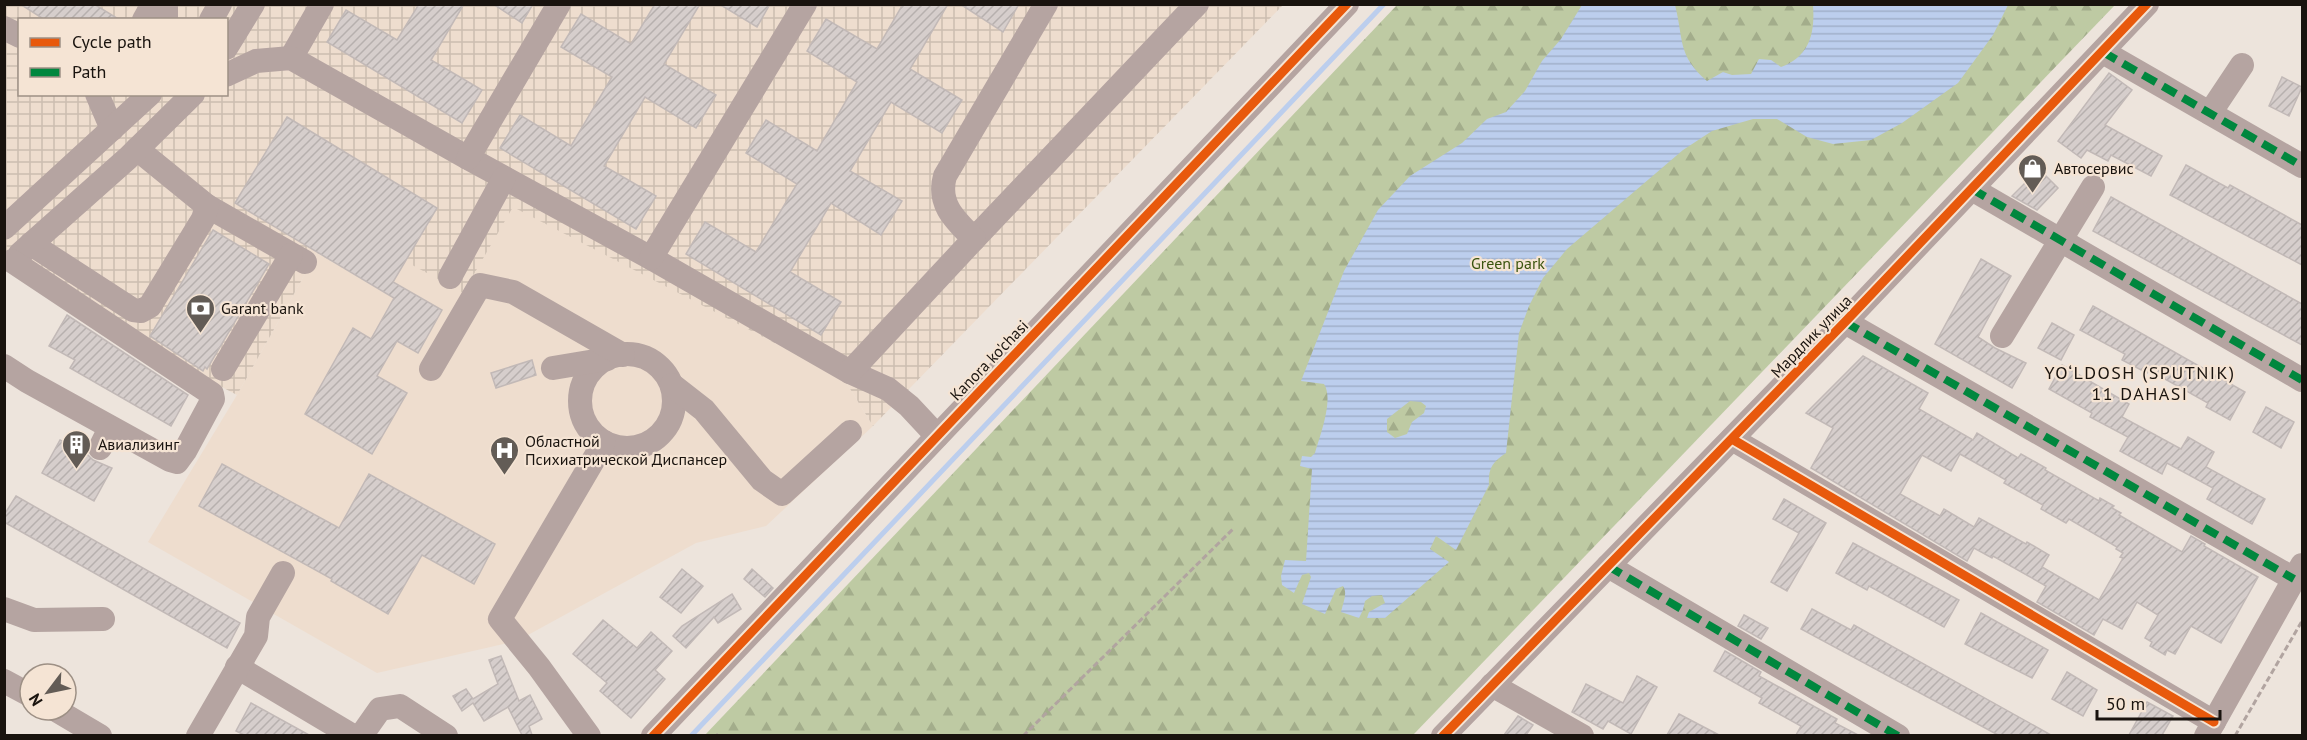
<svg xmlns="http://www.w3.org/2000/svg" width="2307" height="740" viewBox="0 0 2307 740" font-family="'PT Sans',sans-serif">
<style>
.built{fill:#eeddce}
.industrial{fill:url(#industrial-grid);fill-rule:evenodd}
.forest{fill:url(#forest-firs)}
.water{fill:url(#water-rules);fill-rule:evenodd}
.lines{fill:none;stroke-linecap:round;stroke-linejoin:round}
.stream{stroke:#bcceed;stroke-width:5}
.building{fill:url(#building-hatch);stroke:#c2b9b7;stroke-width:1.5;fill-rule:evenodd}
.path{stroke:#b1a4a0;stroke-width:3;stroke-dasharray:6 3;stroke-linecap:butt}
.minor{stroke:#b5a4a1;stroke-width:24}
.quiet{stroke:#00873e;stroke-width:8;stroke-dasharray:15 8;stroke-linecap:butt}
.cycleway-casing{stroke:#f5e4d4;stroke-width:13}
.cycleway{stroke:#e8590c;stroke-width:9}
.labels{text-anchor:middle;stroke-width:4.5;stroke-linejoin:round;paint-order:stroke}
.poi-label{font-size:16px;fill:#19130e;stroke:#f5e4d4;text-anchor:start}
.park-label{font-size:16px;fill:#3a540e;stroke:#f5e4d4}
.street-label{font-size:16px;fill:#19130e;stroke:#f5e4d4}
.neighbourhood-label{font-size:18px;letter-spacing:1.5px;fill:#19130e;stroke:#f5e4d4}
</style>
<defs>
<pattern id="industrial-grid" width="8" height="8" patternUnits="userSpaceOnUse" patternTransform="scale(1.5)"><rect width="8" height="8" fill="#eeddce"/><path d="M0 4h8M4 0v8" fill="none" stroke="#ccbdb0"/></pattern>
<pattern id="forest-firs" width="22" height="20" patternUnits="userSpaceOnUse" patternTransform="scale(1.5)"><rect width="22" height="20" fill="#becaa3"/><path d="M5 1l3.5 6h-7zM16 11l3.5 6h-7z" fill="#a3ad8b"/></pattern>
<pattern id="water-rules" width="6" height="5" patternUnits="userSpaceOnUse" patternTransform="scale(1.5)"><rect width="6" height="5" fill="#bcceed"/><path d="M0 2.5h6" fill="none" stroke="#a1b0ca"/></pattern>
<pattern id="building-hatch" width="6" height="6" patternUnits="userSpaceOnUse" patternTransform="scale(1.5)"><rect width="6" height="6" fill="#d6cecc"/><path d="M-1 1l2-2M0 6l6-6M5 7l2-2" fill="none" stroke="#b7b0ae"/></pattern>
</defs>
<rect width="100%" height="100%" fill="#ede4dc"/>
<polygon class="built" points="513,206 844,379 873,426 766,526 696,543 517,641 377,673 148,542 237,395 317,253 385,293 405,261"/>
<path class="industrial" d="M 4,5 L 1283,5 L 873,426 L 844,379 L 513,207 L 463,293 L 405,261 L 386,293 L 317,253 L 237,395 L 98,322 L 5,266 ZM 20,20 L 226,20 L 226,94 L 20,94 Z"/>
<polygon class="forest" points="1397,5 2115,5 1413,735 704,736"/>
<path class="water" d="M 1582,5 L 1675,5 C 1684,40 1677,55 1707,81 L 1723,72 L 1732,75 L 1751,74 L 1759,59 L 1771,60 L 1781,67 C 1810,56 1815,33 1813,5 L 2008,5 L 1993,35 L 1958,83 L 1902,123 L 1871,140 L 1833,144 L 1807,137 L 1777,119 L 1753,119 L 1712,131 L 1683,150 L 1567,249 L 1543,278 L 1529,306 L 1519,333 L 1506,453 C 1492,462 1488,469 1489,485 L 1456,550 L 1436,536 L 1430,549 L 1449,562 L 1385,618 L 1367,618 L 1369,612 L 1385,603 L 1382,595 L 1372,596 L 1365,601 L 1363,610 L 1359,618 L 1341,612 C 1343,603 1348,593 1343,586 L 1336,589 L 1325,614 L 1302,604 L 1311,577 L 1309,573 L 1302,575 L 1294,593 L 1282,585 L 1281,576 L 1285,560 L 1306,561 L 1312,469 L 1300,466 L 1302,456 L 1311,457 L 1315,453 C 1320,436 1334,399 1324,384 L 1301,381 L 1344,271 L 1378,210 L 1410,176 L 1462,143 L 1487,119 L 1506,112 L 1525,91 L 1542,61 L 1561,39 ZM 1410,401 L 1421,402 L 1426,406 L 1424,413 L 1412,422 L 1407,434 L 1395,438 L 1387,432 L 1387,419 Z"/>
<g class="lines">
<polyline class="stream" points="691,736 1384,4"/>
</g>
<g class="building">
<polygon points="20,4 94,4 120,20 45,20"/>
<polygon points="419,4 464,4 431,60 482,90 462,123 327,42 346,10 397,40"/>
<polygon points="493,4 533,4 522,23"/>
<polygon points="655,4 700,4 664,64 716,95 696,128 645,97 604,166 656,196 636,229 500,148 520,115 571,146 612,77 561,47 581,14 631,44"/>
<polygon points="719,4 770,4 757,27"/>
<polygon points="903,4 948,4 910,69 962,100 942,133 891,102 850,171 902,201 881,235 831,203 790,272 841,302 821,335 686,254 705,222 756,252 797,184 746,153 766,120 817,151 857,82 807,51 826,19 877,49"/>
<polygon points="960,4 1019,4 1003,32"/>
<polygon points="2109,73 2132,90 2105,125 2162,156 2151,176 2111,155 2108,161 2087,150 2081,158 2058,141"/>
<polygon points="2282,77 2302,87 2289,116 2269,106"/>
<polygon points="287,117 437,208 393,282 442,310 418,353 397,341 377,376 407,393 372,454 305,414 353,328 371,339 394,298 235,203"/>
<polygon points="2186,165 2228,188 2230,185 2302,225 2302,265 2170,195"/>
<polygon points="2039,169 2058,188 2037,210 2012,196"/>
<polygon points="2111,197 2302,304 2302,345 2093,231"/>
<polygon points="213,230 269,264 207,369 205,367 203,371 150,336"/>
<polygon points="1981,259 2011,276 1978,337 1995,348 2026,363 2012,388 1935,344"/>
<polygon points="2093,306 2245,392 2230,420 2206,407 2208,403 2149,370 2147,373 2122,360 2125,354 2080,330"/>
<polygon points="67,315 188,395 171,426 70,368 75,360 49,346"/>
<polygon points="2052,323 2074,335 2061,360 2038,348"/>
<path d="M 1863,356 L 1928,393 L 1919,409 L 1973,440 L 1977,433 L 2018,458 L 2021,454 L 2046,468 L 2045,470 L 2099,501 L 2100,498 L 2114,506 L 2112,508 L 2121,513 L 2119,515 L 2182,552 L 2191,536 L 2205,544 L 2204,546 L 2258,577 L 2221,643 L 2191,626 L 2175,654 L 2167,650 L 2165,655 L 2150,646 L 2152,642 L 2145,638 L 2158,615 L 2137,602 L 2122,629 L 2103,619 L 2094,635 L 2037,602 L 2046,586 L 1993,556 L 1992,558 L 1974,548 L 1967,561 L 1811,468 L 1833,428 L 1806,413 ZM 1960,454 L 2006,480 L 2004,483 L 2043,505 L 2041,509 L 2066,523 L 2069,519 L 2117,547 L 2116,549 L 2123,553 L 2120,557 L 2123,558 L 2099,600 L 2042,567 L 2049,555 L 2027,542 L 2026,544 L 1979,518 L 1974,527 L 1944,509 L 1940,516 L 1900,494 L 1922,455 L 1951,471 Z"/>
<polygon points="532,360 536,375 496,388 491,373"/>
<polygon points="2062,365 2129,404 2122,417 2181,449 2188,437 2214,452 2206,467 2265,499 2252,524 2207,499 2213,488 2167,463 2162,474 2120,451 2128,437 2090,417 2092,413 2049,389"/>
<polygon points="2266,407 2294,422 2281,448 2253,432"/>
<polygon points="60,440 88,455 93,460 112,468 94,501 42,473"/>
<polygon points="222,464 339,528 369,474 495,544 474,584 422,555 388,614 331,581 332,579 199,506"/>
<polygon points="16,496 240,623 227,648 4,522 4,515"/>
<polygon points="1784,499 1826,523 1787,591 1771,582 1799,533 1773,519"/>
<polygon points="1853,543 1959,600 1944,627 1869,586 1867,590 1836,573"/>
<polygon points="682,569 703,586 681,613 660,597"/>
<polygon points="752,569 773,588 765,597 744,579"/>
<polygon points="732,594 741,609 718,623 714,617 686,648 673,636 682,626"/>
<polygon points="1812,609 1851,630 1854,625 2051,735 1998,735 1801,629"/>
<polygon points="1981,613 2048,650 2032,678 1965,644"/>
<polygon points="1744,615 1768,628 1761,639 1738,626"/>
<polygon points="603,620 637,648 651,632 672,651 655,670 665,679 631,718 600,691 607,683 573,654"/>
<polygon points="1725,651 1761,672 1759,676 1837,719 1835,723 1858,735 1796,735 1801,726 1759,703 1762,698 1714,671"/>
<polygon points="501,656 519,701 530,695 542,719 529,726 532,735 522,735 508,707 484,721 473,703 462,711 453,696 466,689 473,699 498,684 489,660"/>
<polygon points="2067,672 2097,690 2083,716 2052,699"/>
<polygon points="1637,676 1657,687 1631,734 1608,721 1603,729 1572,712 1586,684 1623,703"/>
<polygon points="2147,702 2173,716 2162,735 2129,735"/>
<polygon points="251,703 309,735 244,735 236,731"/>
<polygon points="1679,714 1719,735 1667,735"/>
<polygon points="1518,716 1533,725 1526,735 1504,735"/>
</g>
<g class="lines">
<g class="path">
<polyline points="716,734 718,736"/>
<polyline points="1023,736 1234,528"/>
<polyline points="2235,736 2302,621"/>
</g>
<g class="minor">
<polyline points="166,4 166,20"/>
<polyline points="144,20 153,4"/>
<polyline points="211,20 220,4"/>
<polyline points="4,28 20,36"/>
<polyline points="226,48 253,4"/>
<polyline points="2103,52 2302,166"/>
<polyline points="291,58 322,4"/>
<polyline points="226,75 256,61 291,58 468,158 651,258 850,372 888,389 909,406 937,436"/>
<polyline points="97,94 112,129"/>
<polyline points="2210,113 2242,65"/>
<polyline points="468,158 559,4"/>
<polyline points="1972,189 2302,380"/>
<polyline points="207,206 305,262"/>
<polyline points="4,228 150,94"/>
<polyline points="974,239 1197,4"/>
<polyline points="31,244 133,310 141,311 150,306 203,219 207,206 137,149"/>
<polyline points="20,254 128,158 193,94"/>
<polyline points="651,258 805,4"/>
<polyline points="450,277 504,178"/>
<polyline points="1845,322 2294,579"/>
<polyline points="2002,336 2093,187"/>
<circle cx="627" cy="401" r="47"/>
<polyline points="4,366 27,381 170,460 177,462 185,451 213,399 212,394 12,261"/>
<polyline points="553,368 607,359"/>
<polyline points="223,369 291,255"/>
<polyline points="431,369 480,285 513,292 623,355"/>
<path d="M 850,372 L 974,239 C 955,220 937,204 945,176 L 1046,4"/>
<polyline points="672,385 704,410 762,480 782,494 850,432"/>
<polyline points="1732,439 2214,722"/>
<polyline points="100,448 110,428"/>
<polyline points="1608,566 1898,736"/>
<polyline points="4,609 34,620 103,619"/>
<polyline points="237,667 353,736"/>
<polyline points="4,681 30,695"/>
<polyline points="1492,685 1582,736"/>
<polyline points="56,710 100,736"/>
<polyline points="198,736 256,636 258,617 283,573"/>
<polyline points="361,736 380,709 400,706 446,736"/>
<polyline points="589,736 539,667 500,619 604,442"/>
<polyline points="653,736 1347,4"/>
<polyline points="1443,736 1845,322 2147,4"/>
<polyline points="2206,736 2302,565"/>
</g>
<g class="quiet">
<polyline points="2103,52 2302,166"/>
<polyline points="1972,189 2302,380"/>
<polyline points="1845,322 2294,579"/>
<polyline points="1608,566 1898,736"/>
</g>
<defs>
<g id="cycleway">
<polyline points="1732,439 2214,722"/>
<polyline points="653,736 1347,4"/>
<polyline points="1443,736 1845,322 2147,4"/>
</g>
</defs>
<use href="#cycleway" class="cycleway-casing"/>
<use href="#cycleway" class="cycleway"/>
</g>
<defs>
<symbol id="shop-pin" viewBox="-11 -11 22 30"><path d="M0 17L-7.5 6A9.5 9.5 0 1 1 7.5 6Z" fill="#635c56" stroke="#f5e4d4"/><path d="M-5-2.5h2.3a2.7 3.5 0 0 1 5.4 0H5L5.5 6h-11ZM-1.5-2.5h3a1.5 2.3 0 0 0-3 0Z" fill="#fff"/></symbol>
<symbol id="bank-pin" viewBox="-11 -11 22 30"><path d="M0 17L-7.5 6A9.5 9.5 0 1 1 7.5 6Z" fill="#635c56" stroke="#f5e4d4"/><path d="M-6-4H6V4H-6ZM0-2.3a2.3 2.3 0 1 0 0 4.6a2.3 2.3 0 1 0 0-4.6Z" fill="#fff"/></symbol>
<symbol id="building-pin" viewBox="-11 -11 22 30"><path d="M0 17L-7.5 6A9.5 9.5 0 1 1 7.5 6Z" fill="#635c56" stroke="#f5e4d4"/><path d="M-4-6H4V6H1V3H-1V6H-4ZM-2.5-4.3h1.7v1.8h-1.7ZM.8-4.3h1.7v1.8H.8ZM-2.5-1h1.7V.8h-1.7ZM.8-1h1.7V.8H.8Z" fill="#fff"/></symbol>
<symbol id="hospital-pin" viewBox="-11 -11 22 30"><path d="M0 17L-7.5 6A9.5 9.5 0 1 1 7.5 6Z" fill="#635c56" stroke="#f5e4d4"/><path d="M-5-5h3v3.5h4V-5h3V5h-3V1.5h-4V5h-3Z" fill="#fff"/></symbol>
</defs>
<g fill-rule="evenodd">
<use href="#shop-pin" x="2016" y="152" width="33" height="45"/>
<use href="#bank-pin" x="184" y="292" width="33" height="45"/>
<use href="#building-pin" x="60" y="428" width="33" height="45"/>
<use href="#hospital-pin" x="488" y="434" width="33" height="45"/>
</g>
<g class="labels">
<g class="poi-label">
<text x="2054" y="174">Автосервис</text>
<text x="221" y="314">Garant bank</text>
<text x="525" y="447">Областной<tspan x="525" dy="18">Психиатрической Диспансер</tspan></text>
<text x="98" y="450">Авиализинг</text>
</g>
<g class="park-label">
<text x="1508" y="269">Green park</text>
</g>
<g class="street-label">
<text transform="translate(1811 336) rotate(-46)" y="6">Мардлик улица</text>
<text transform="translate(989 360) rotate(-46)" y="6">Kanora ko'chasi</text>
</g>
<g class="neighbourhood-label">
<text x="2140" y="379">YO‘LDOSH (SPUTNIK)<tspan x="2140" dy="21">11 DAHASI</tspan></text>
</g>
</g>
<rect width="2307" height="740" fill="none" stroke="#19130e" stroke-width="12"/>
<rect x="18" y="18" width="210" height="78" fill="#f5e4d4" stroke="#9d9085" stroke-width="1.5"/>
<rect x="30" y="38" width="30" height="9" fill="#e8590c" stroke="#9d9085" stroke-width="1.5"/>
<text x="72" y="48" font-size="18" fill="#19130e">Cycle path</text>
<rect x="30" y="68" width="30" height="9" fill="#00873e" stroke="#9d9085" stroke-width="1.5"/>
<text x="72" y="78" font-size="18" fill="#19130e">Path</text>
<g transform="translate(48 692) rotate(238)"><circle r="28" fill="#f5e4d4" stroke="#9d9085" stroke-width="1.5"/>
<path d="M0-4.5L10 22L0 15L-10 22Z" fill="#635c56"/>
<text y="-9" font-size="16" font-weight="bold" text-anchor="middle" fill="#19130e">N</text>
</g>
<path d="M2097 710v9h123v-9" fill="none" stroke="#19130e" stroke-width="3"/>
<text x="2106" y="710" font-size="18" fill="#19130e" stroke="#f5e4d4" stroke-width="4.5" paint-order="stroke">50 m</text>
</svg>
